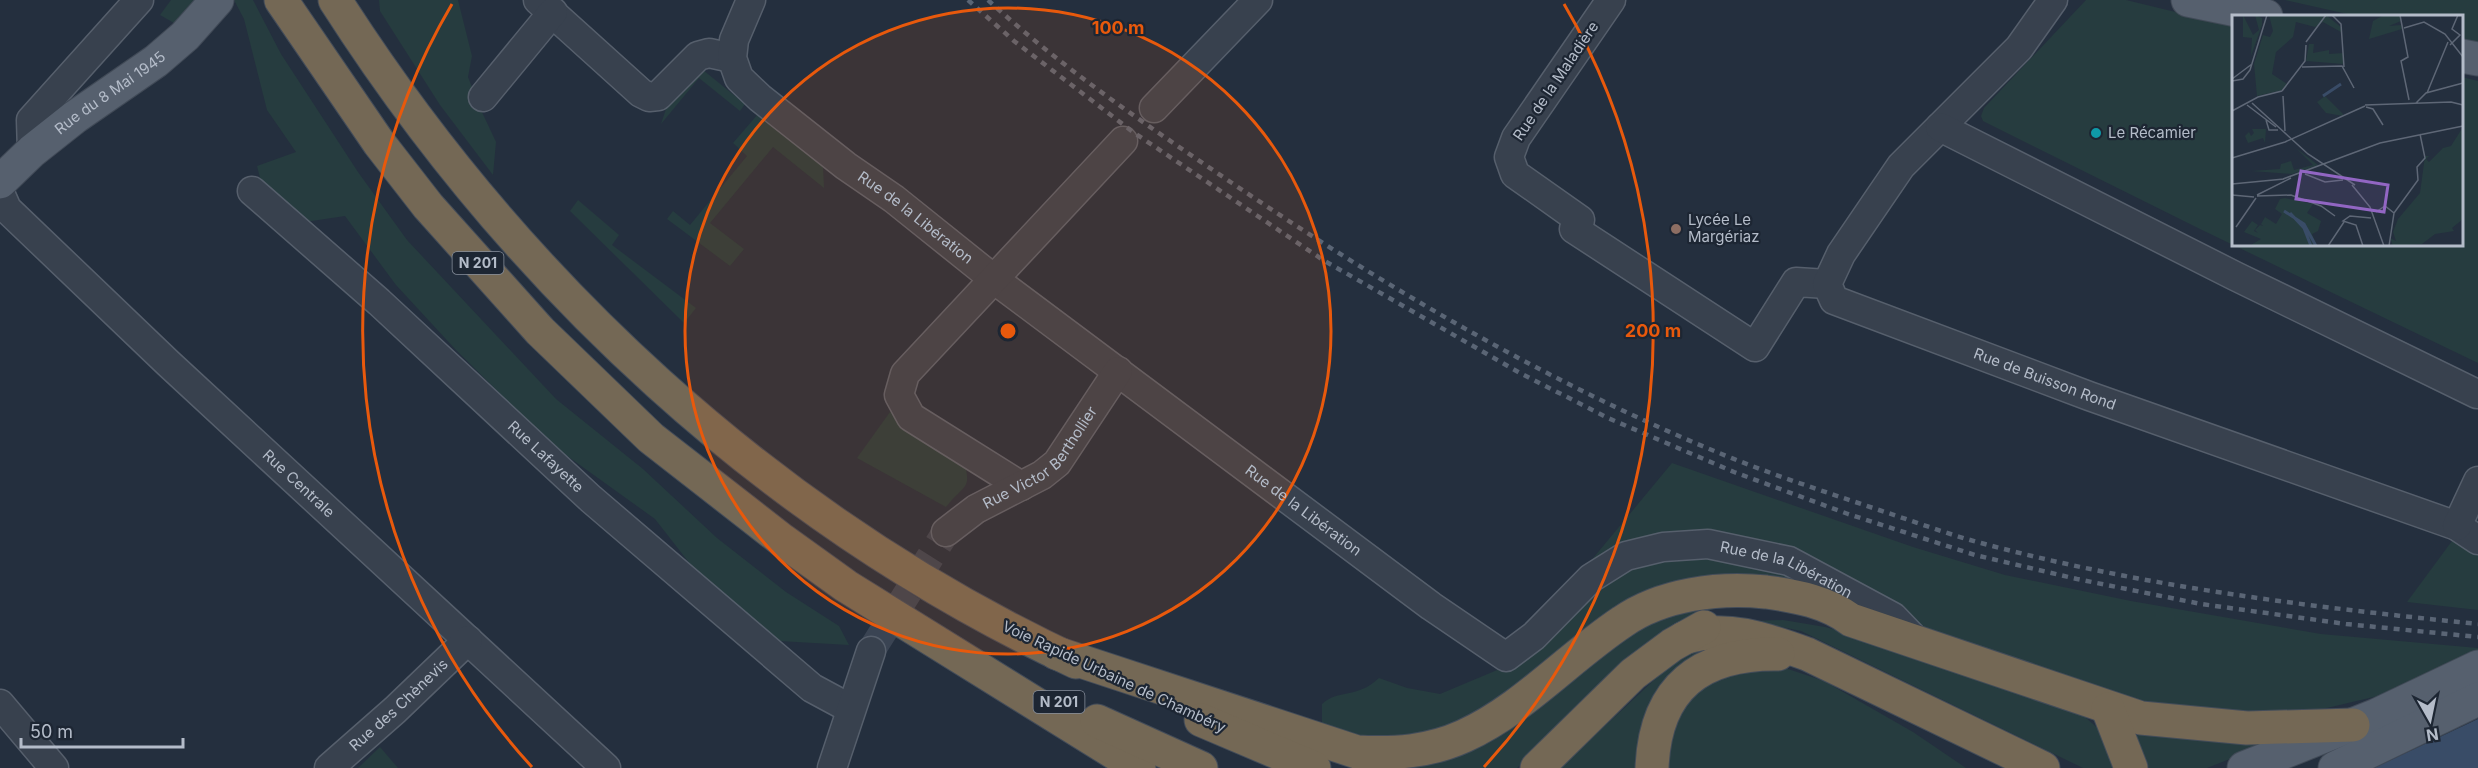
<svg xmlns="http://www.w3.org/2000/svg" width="2478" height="768" viewBox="0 0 2478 768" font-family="Inter,sans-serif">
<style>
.green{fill:#263c3f}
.water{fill:#394c67}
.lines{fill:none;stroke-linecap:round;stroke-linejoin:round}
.minor-tunnel{stroke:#3a4453;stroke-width:28;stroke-dasharray:28 14;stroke-linecap:butt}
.minor-casing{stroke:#565f6c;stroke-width:31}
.major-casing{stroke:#414a57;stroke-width:35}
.highway-casing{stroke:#434c59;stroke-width:35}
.minor{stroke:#38414e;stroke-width:28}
.major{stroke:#56606e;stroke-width:33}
.highway{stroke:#746855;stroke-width:33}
.rail{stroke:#5a6575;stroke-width:4.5;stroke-dasharray:6 6;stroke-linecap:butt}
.ring{fill:none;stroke:#e8590c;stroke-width:3}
.culture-dot{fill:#0f9aa8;stroke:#1d2633;stroke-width:2}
.education-dot{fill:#8d6e63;stroke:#1d2633;stroke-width:2}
.labels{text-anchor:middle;stroke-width:4.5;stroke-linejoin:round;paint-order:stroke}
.shield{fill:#1d2633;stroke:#878f9c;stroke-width:1.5}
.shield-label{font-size:14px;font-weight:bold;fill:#b4bcc9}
.street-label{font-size:15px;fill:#b4bcc9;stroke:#1d2633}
.poi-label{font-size:15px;fill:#b4bcc9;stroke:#1d2633;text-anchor:start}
.inset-river{fill:none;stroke:#394c67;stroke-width:3}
.inset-road{fill:none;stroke:#5e6776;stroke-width:1.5}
.view{fill:#9266c3;fill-opacity:0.15;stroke:#9266c3;stroke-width:3}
.inset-edge{fill:none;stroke:#b4bcc9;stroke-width:3}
.centre{fill:#e8590c;stroke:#1d2633;stroke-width:3}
.ring-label{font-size:18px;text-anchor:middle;font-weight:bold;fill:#e8590c;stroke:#1d2633;stroke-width:4.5;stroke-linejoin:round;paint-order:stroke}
</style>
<rect width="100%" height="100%" fill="#242f3e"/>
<g class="green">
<polygon points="171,0 195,0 174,23 160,15"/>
<polygon points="234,0 253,0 281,54 358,172 407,240 556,399 643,469 717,538 786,592 839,626 849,645 779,641 701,578 655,519 552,445 456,350 396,285 345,216 305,222 261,182 257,166 296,152 267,110 244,19"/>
<polygon points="379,0 458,0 472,56 468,77 481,110 496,142 493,175 440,105 380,11"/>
<polygon points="2086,0 2126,0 2233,26 2234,244 2462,244 2462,77 2478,81 2478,363 2200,229 1983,121 1981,116 1984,108"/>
<polygon points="2285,0 2478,0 2478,43 2462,41 2462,16 2356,16"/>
<polygon points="698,66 745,104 740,111 699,78 661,124 669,100"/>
<polygon points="758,114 823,165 824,188 773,147 710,223 744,249 730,266 667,219 673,211 690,225 747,156 733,143"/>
<polygon points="578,200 619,235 612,245 696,308 684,323 570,211"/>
<path d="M 890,412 L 962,455 C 973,491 966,482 946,507 L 857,458 Z"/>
<path d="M 1672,463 L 1913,547 L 2005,575 L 2131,601 L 2321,634 L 2478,648 L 2478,654 L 2378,696 L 2301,714 L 2156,708 L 1732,578 L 1485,712 L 1441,732 L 1374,741 L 1322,723 L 1322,704 C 1338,689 1357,699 1379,678 L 1407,688 L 1440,694 L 1502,668 Z"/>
<polygon points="2452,541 2478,550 2478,610 2407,602"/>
<polygon points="1729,604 1692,616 1654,638 1517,768 1368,768 1412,760 1648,620"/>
<polygon points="1783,620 1825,627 1902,647 2076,709 2102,732 2121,768 2083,768 1801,631 1753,621"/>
<polygon points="1701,649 1707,655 1643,768 1560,768 1668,667"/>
<polygon points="1782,667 1824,681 1913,732 1966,768 1664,768 1668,742 1688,700 1728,671"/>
<polygon points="2133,728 2257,743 2256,748 2250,751 2207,768 2149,768"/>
<polygon points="380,747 398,768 358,768"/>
</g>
<polygon class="water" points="2478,719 2478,768 2374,768"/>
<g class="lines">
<polyline class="minor-tunnel" points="871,651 946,532"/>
<defs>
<g id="minor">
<polyline points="538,0 641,93 649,97 658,96 698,56 709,53 732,58"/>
<path id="s1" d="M 751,0 L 734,40 L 732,58 L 739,78 L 760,98 L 846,166 L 894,199 L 995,280 L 1431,606 L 1506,657 L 1534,636 L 1591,578 L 1626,556 L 1663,547 L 1708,544 L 1789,561 L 1893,617 L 1919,644"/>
<polyline points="1611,0 1516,138 1509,157 1515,174 1580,220 1574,229 1755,347 1796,282 1827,284"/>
<path id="s2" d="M 2053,0 L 2019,48 L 1901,166 L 1841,254 L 1827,284 L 1834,300 L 2089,396 L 2457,526 L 2478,540"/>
<polyline points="483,97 553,12"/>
<polyline points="1154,108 1258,0"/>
<polyline points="1940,127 2235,276 2477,394"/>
<polyline points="32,151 31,120 139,0"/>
<path id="s3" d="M 252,191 L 379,302 L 591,499 L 812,688 L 851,709"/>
<path id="s4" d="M 0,193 L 7,209 L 168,363 L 606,768"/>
<polyline points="1021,486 911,417 899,395 905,374 1123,141"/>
<polyline points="2457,526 2478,481"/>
<path id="s5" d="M 946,532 L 976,509 L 1042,475 L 1057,463 L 1118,371"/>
<polyline points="0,704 54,768"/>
<path id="s6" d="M 329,768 L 395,710 L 468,640"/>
<polyline points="832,768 871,651"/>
</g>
<g id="major">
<polyline points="2188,0 2266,16"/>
<polyline points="2462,56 2478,59"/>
<path id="s7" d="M 0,182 L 32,151 L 75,117 L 156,61 L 185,36 L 217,0"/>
<polyline points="2244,768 2377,715 2478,667"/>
<polyline points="2335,768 2478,699"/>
</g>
<g id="highway">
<polyline points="281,0 379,143 428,206 540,331 651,438 782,540 846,586 1139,768"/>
<path d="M 335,0 C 516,283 770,519 1076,662"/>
<path d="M 1684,638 C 1725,624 1768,640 1807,654 L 2043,768"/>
<path d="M 1056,653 L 1357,752 C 1394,754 1429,752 1464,736 C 1523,709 1568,658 1622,622 C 1662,594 1719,587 1766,592 C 1797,596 1827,602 1851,620 L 2141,718 L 2247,728 L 2353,725"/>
<polyline points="2108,709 2131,768"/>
<polyline points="1201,720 1314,768"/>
<polyline points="1097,721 1201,768"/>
<polyline points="1537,768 1633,674 1672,645 1704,627"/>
<path d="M 1652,768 C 1655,687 1701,653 1778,654"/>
</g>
</defs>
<use href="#minor" class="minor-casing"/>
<use href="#major" class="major-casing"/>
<use href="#highway" class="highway-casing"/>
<use href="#minor" class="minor"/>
<use href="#major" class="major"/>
<use href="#highway" class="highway"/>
<g class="rail">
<polyline points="968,0 1014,41 1133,132 1323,260 1520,373 1608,418 1734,472 1848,514 1975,555 2077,579 2201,604 2346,624 2478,637"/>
<path d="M 988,0 C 1063,69 1148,126 1232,183 C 1391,291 1560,390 1739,461 C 1785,479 1832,494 1879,510 C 1913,521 1947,534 1981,543 C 2144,587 2311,607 2478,624"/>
</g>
</g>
<circle cx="1008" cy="331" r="323" fill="#e8590c" fill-opacity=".12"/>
<g class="ring">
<circle cx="1008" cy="331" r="323"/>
<path d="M532 767A645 645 0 0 1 452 4M1564 4A645 645 0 0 1 1484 767"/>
</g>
<circle class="culture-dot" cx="2096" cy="133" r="6"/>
<circle class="education-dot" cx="1676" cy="229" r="6"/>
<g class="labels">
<g class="shield">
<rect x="452.5" y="252" width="51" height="22" rx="4.5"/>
<rect x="1033.5" y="691" width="51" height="22" rx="4.5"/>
</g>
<g class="shield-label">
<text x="478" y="268">N 201</text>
<text x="1059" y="707">N 201</text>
</g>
<g class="street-label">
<text transform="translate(1556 81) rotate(-56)" y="5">Rue de la Maladière</text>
<text dy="5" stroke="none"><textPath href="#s7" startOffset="142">Rue du 8 Mai 1945</textPath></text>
<text dy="5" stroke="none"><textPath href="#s1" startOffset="308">Rue de la Libération</textPath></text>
<text dy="5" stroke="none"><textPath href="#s2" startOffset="608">Rue de Buisson Rond</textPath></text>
<text dy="5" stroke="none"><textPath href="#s5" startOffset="122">Rue Victor Berthollier</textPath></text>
<text dy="5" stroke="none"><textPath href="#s3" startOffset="396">Rue Lafayette</textPath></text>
<text dy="5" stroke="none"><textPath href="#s4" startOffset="418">Rue Centrale</textPath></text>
<text dy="5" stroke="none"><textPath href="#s1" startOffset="794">Rue de la Libération</textPath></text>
<text dy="5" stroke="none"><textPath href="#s1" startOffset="1368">Rue de la Libération</textPath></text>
<text transform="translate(1114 677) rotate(25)" y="5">Voie Rapide Urbaine de Chambéry</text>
<text dy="5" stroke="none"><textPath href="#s6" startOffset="94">Rue des Chènevis</textPath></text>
</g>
<g class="poi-label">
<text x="2108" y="138">Le Récamier</text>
<text x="1688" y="225">Lycée Le<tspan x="1688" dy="17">Margériaz</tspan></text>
</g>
</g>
<g transform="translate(2232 15)">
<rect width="231" height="231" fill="#242f3e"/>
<path d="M 11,0 L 21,20 L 27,15 L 23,0 L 30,3 L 30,10 L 19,41 L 20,23 L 11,22 ZM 37,0 L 94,0 L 110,13 L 109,17 L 91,7 L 83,12 L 64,7 L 61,22 L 44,37 L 40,59 L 55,69 L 51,75 L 25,81 L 22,49 L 31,20 L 38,22 L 41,16 ZM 152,0 L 168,0 L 169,6 L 157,11 L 169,10 L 170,14 L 137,24 L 141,6 ZM 77,29 L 82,29 L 81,38 L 97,35 L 97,39 L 112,38 L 111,49 L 74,46 ZM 93,81 L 111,99 L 111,101 L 94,98 L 85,87 ZM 231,112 L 231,204 L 220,213 L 222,216 L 203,219 L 190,229 L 161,231 L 158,223 L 164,226 L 161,217 L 166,204 L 188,178 L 193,141 L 197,141 L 194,144 L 197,147 L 211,133 L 219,131 ZM 20,114 L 34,114 L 33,128 L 31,123 L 16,128 L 13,121 L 17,117 L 19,121 L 22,118 ZM 64,133 L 86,150 L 60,159 L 19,156 L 48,154 L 49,149 L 59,146 L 62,155 L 81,150 ZM 53,183 L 81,189 L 75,198 L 89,206 L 86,216 L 80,219 L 85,231 L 19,230 L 29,224 L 12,217 L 20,206 L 26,210 L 22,216 L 26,218 L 23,215 L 28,210 L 31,211 L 29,209 L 33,202 L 44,209 L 50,199 L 43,194 L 48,184 Z" fill="#263c3f"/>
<path class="inset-river" d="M 91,81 L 109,69M 52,196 L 72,209 L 84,231M 58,198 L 72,213 L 79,231"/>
<path class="inset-road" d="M 100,0 L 109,9 L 112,52M 168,0 L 176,42 L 169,46 L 177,85M 172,13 L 192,7 L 213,19 L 231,42M 74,27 L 94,0M 218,30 L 228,20 L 220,14 L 226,0M 70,52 L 110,51 L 122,73M 18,55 L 35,0M 0,64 L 20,49M 0,66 L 11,64 L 18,55M 50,76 L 73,46 L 74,30M 195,78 L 216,27M 51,81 L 53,116M 20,88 L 76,139 L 123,170M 184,88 L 194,78 L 231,68M 15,90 L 44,112M 133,90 L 219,87 L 231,90M 134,92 L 141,94 L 151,110M 0,96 L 26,82 L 50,76M 34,105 L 37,115 L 46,115M 0,143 L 53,127 L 133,91M 73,159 L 93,167 L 111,165M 51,164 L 148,128 L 231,111M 0,169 L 52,164M 120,170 L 138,192 L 152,231M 0,180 L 22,182M 25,180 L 59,163M 25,181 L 59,180 L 89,191 L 103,201M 144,197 L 153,191 L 162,198 L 157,231M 162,198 L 186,165 L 185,152 L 193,143 L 188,119M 4,212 L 24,183M 96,231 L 112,207M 131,231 L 124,210 L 111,206 L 118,201 L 139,203"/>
<path class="view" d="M 69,156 L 156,170 L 152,197 L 64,184 Z"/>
<rect width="231" height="231" class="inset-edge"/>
</g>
<circle cx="1008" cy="331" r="9" class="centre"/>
<g class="ring-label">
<text x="1118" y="34">100 m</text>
<text x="1653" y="337">200 m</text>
</g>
<g transform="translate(2430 720) rotate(171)" stroke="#1d2633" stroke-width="4.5" paint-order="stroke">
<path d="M0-4.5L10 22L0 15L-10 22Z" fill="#b4bcc9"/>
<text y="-9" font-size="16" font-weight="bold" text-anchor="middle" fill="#b4bcc9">N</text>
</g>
<path d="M21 738v9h162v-9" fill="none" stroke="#b4bcc9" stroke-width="3"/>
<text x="30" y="738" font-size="18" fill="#b4bcc9" stroke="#1d2633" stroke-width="4.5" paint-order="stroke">50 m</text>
</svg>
